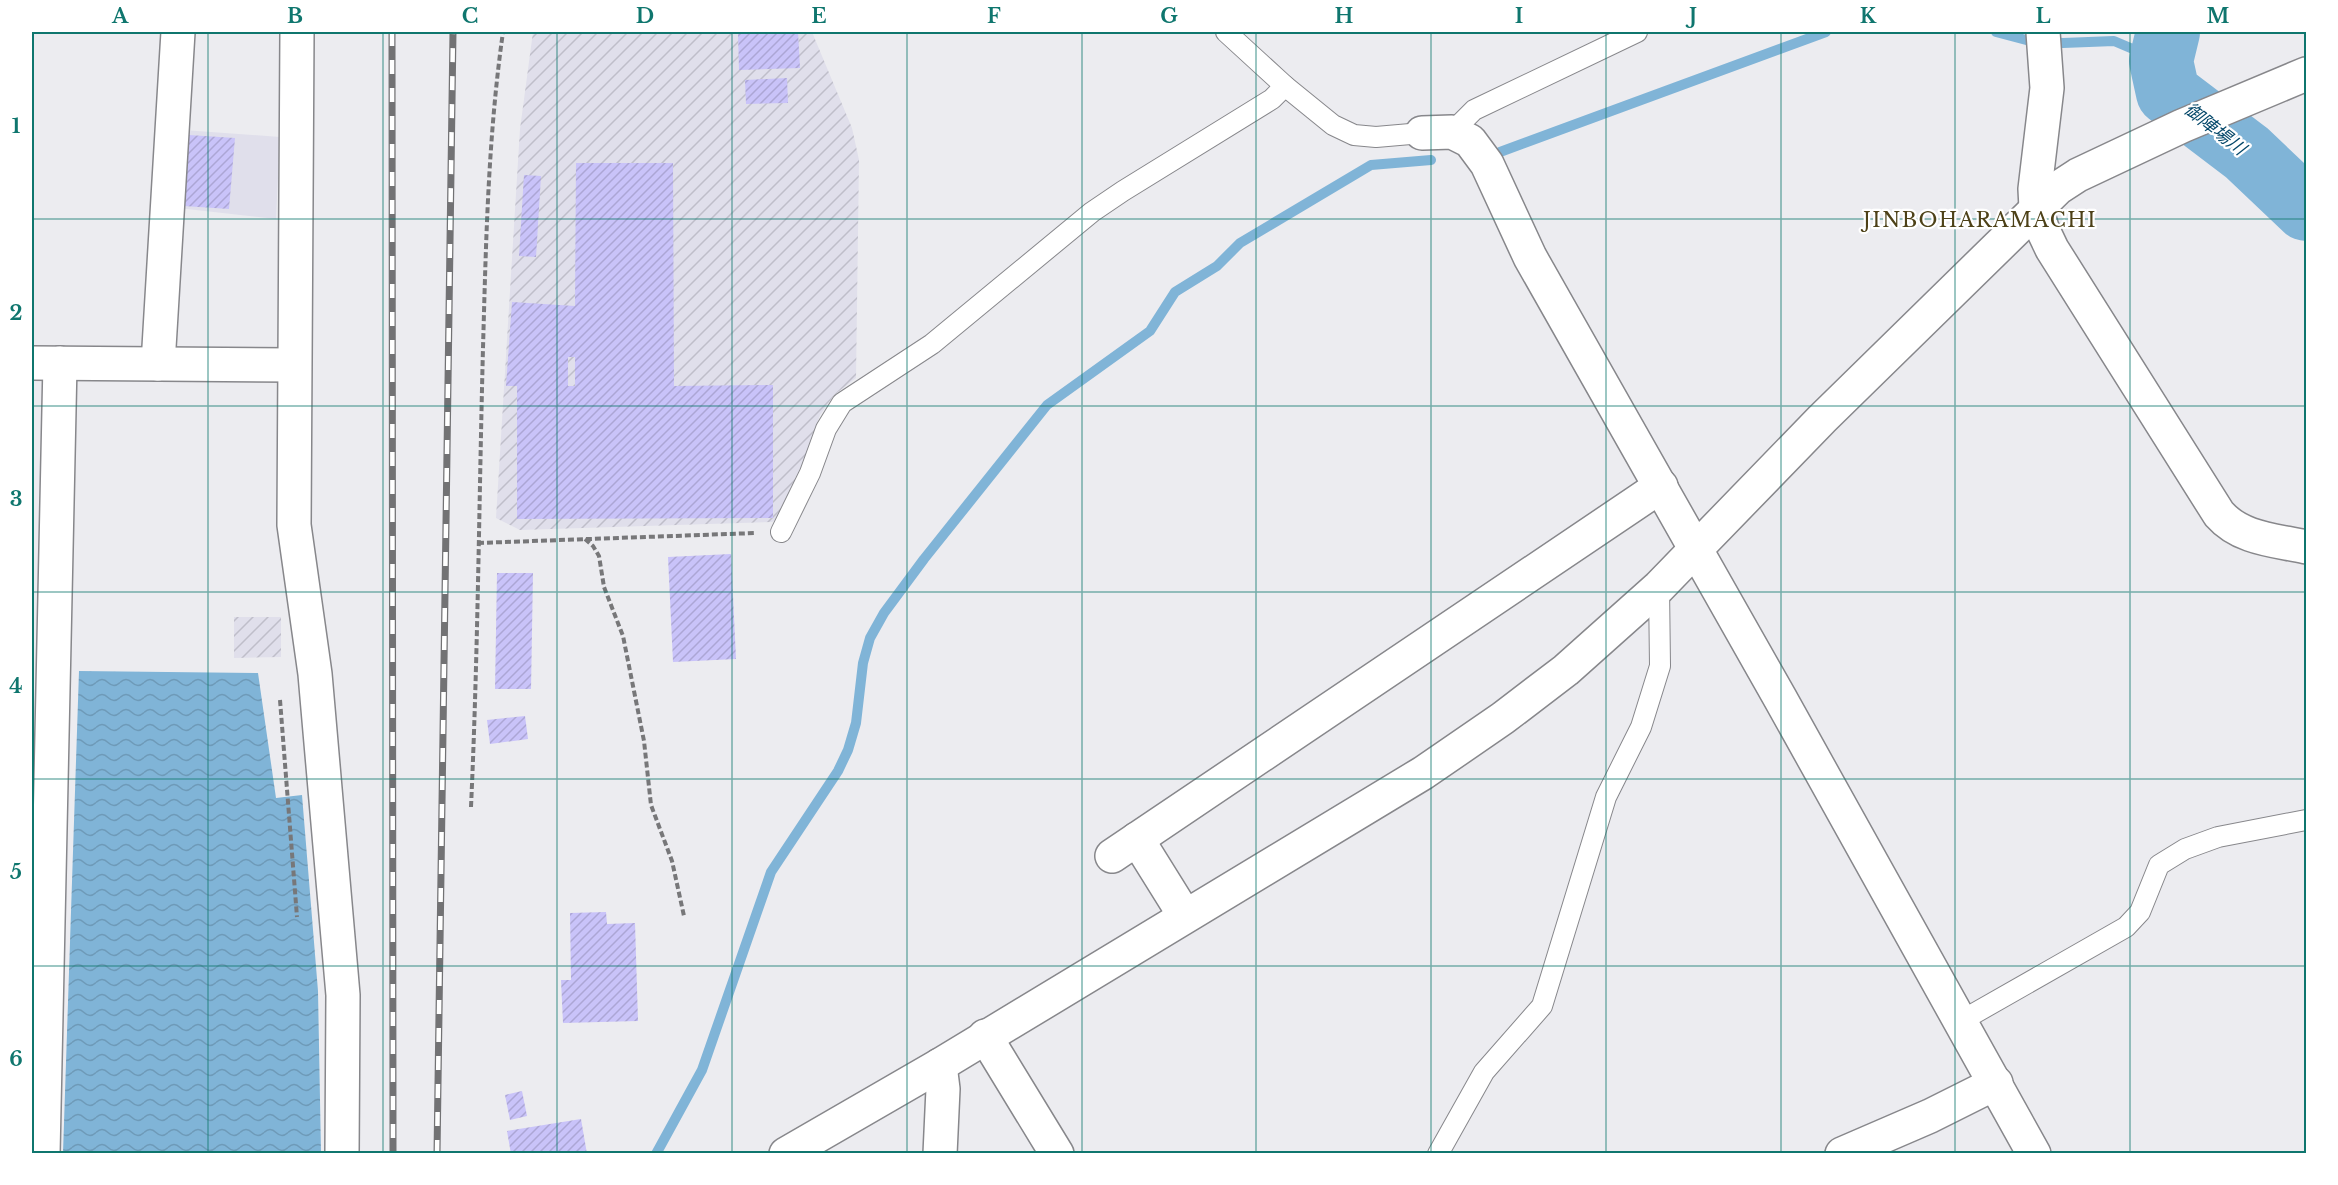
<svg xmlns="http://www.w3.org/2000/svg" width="2338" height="1185" viewBox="0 0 2338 1185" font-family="'Libre Baskerville','Noto Sans JP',serif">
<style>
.built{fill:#e0dfeb}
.industrial{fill:url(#industrial-furrows)}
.water{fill:url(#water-waves)}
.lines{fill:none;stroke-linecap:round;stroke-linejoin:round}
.stream{stroke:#80b4d7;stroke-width:10}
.river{stroke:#80b4d7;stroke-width:64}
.building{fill:url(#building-hatch);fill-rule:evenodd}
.lane-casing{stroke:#87878b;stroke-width:22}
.street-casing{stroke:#87878b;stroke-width:36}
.secondary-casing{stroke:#87878b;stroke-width:36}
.path{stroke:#777779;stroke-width:4;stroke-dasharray:6 3;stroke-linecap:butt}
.lane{stroke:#fff;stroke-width:20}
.street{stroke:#fff;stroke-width:33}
.secondary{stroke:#fff;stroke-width:33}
.rail-casing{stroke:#727274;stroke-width:7}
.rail{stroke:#fff;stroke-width:4.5;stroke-dasharray:14;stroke-linecap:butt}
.grid{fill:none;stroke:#0f766e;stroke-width:1.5;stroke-opacity:0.55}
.labels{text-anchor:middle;stroke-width:4.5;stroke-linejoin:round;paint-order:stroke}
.water-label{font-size:18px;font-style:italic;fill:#05486a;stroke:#fff}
.quarter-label{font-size:20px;letter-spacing:1.5px;fill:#4d4118;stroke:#fff}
.neatline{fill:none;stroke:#0f766e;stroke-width:2}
.grid-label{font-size:20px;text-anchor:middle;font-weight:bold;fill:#0f766e}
</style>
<defs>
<pattern id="industrial-furrows" width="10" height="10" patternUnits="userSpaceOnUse" patternTransform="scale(1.5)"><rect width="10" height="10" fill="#e0dfeb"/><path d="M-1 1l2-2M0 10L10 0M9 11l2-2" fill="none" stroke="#bfbec9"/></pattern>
<pattern id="water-waves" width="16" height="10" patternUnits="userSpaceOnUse" patternTransform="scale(1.5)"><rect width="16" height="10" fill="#80b4d7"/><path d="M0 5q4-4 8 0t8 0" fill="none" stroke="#6e9ab8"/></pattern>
<pattern id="building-hatch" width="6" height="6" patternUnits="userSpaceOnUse" patternTransform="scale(1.5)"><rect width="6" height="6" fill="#c9c3f9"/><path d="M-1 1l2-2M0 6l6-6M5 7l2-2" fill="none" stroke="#aca6d5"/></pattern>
</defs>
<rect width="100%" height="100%" fill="#ececf0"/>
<polygon class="built" points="183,130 280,137 276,219 178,208"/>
<g class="industrial">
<polygon points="533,32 812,32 852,128 859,160 856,378 834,395 820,415 794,488 779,518 772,522 520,530 496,518 520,129"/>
<polygon points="234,617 281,617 281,657 234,658"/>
</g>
<polygon class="water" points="79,671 258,673 276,798 302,795 318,991 321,1153 63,1153"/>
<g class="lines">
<g class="stream">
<polyline points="1996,32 2030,41 2063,43 2114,41 2161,61"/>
<polyline points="1500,152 1826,32"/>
<polyline points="656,1154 702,1070 771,872 838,771 848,750 856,723 863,663 870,638 884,613 924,559 1047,405 1150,331 1175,292 1217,266 1240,243 1371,165 1431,160"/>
</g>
<polyline class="river" points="2168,32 2161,61 2168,93 2247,153 2306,209"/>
</g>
<g class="building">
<polygon points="738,32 798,32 800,68 739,70"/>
<polygon points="787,78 788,103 746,104 745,80"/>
<polygon points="189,135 235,138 229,209 184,206"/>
<path d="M 576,163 L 673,163 L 674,386 L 773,385 L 773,518 L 517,519 L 517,386 L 506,386 L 512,302 L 575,306 ZM 568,357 L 575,357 L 575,386 L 568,386 Z"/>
<polygon points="524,175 541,176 536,257 519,256"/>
<polygon points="731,554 736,659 673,662 668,557"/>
<polygon points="497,573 533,573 531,689 495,689"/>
<polygon points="525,716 528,739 490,744 487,720"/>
<polygon points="606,912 607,924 635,923 638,1021 563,1023 561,980 571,980 570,913"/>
<polygon points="522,1091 527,1116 510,1120 505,1095"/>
<polygon points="581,1119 587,1154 511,1154 507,1131"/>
</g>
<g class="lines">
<defs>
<g id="lane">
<polyline points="1226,32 1285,86 1333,125 1354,135 1376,137 1422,133"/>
<polyline points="1452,132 1474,110 1637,32"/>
<polyline points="781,532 810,473 826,429 842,403 932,344 1092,212 1123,191 1272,99 1285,86"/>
<polyline points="1961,1021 2126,927 2140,912 2159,865 2185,849 2218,837 2306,820"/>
<polyline points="1438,1154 1484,1072 1542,1006 1606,797 1641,727 1660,666 1659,587"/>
</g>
<g id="street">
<polyline points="297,32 294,525 315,674 343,995 342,1154"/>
<path d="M 2043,32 L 2047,88 L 2035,189 L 2036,208 L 2042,228 L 2052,249 L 2219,514 C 2241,539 2275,540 2306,547"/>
<polyline points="1422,133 1452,132 1470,141 1487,164 1530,257 1780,698 2034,1154"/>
<polyline points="32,363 294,365"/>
<polyline points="158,364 178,32"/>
<polyline points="1137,839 1185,916"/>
<polyline points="1112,856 1661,486"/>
<polyline points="985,1036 1057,1154"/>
<polyline points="43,1154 60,363"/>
<polyline points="786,1154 940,1065 1423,773 1503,718 1566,670 1659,587 1822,419 2058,188 2078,175 2182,126 2306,74"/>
<polyline points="1842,1154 1930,1116 1996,1083"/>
</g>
<polyline id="secondary" points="940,1065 943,1089 940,1154"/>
</defs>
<use href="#lane" class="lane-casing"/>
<use href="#street" class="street-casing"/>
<use href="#secondary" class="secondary-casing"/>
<g class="path">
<polyline points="585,539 593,546 599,556 604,587 623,636 644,741 651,805 672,861 684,916"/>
<polyline points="478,543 756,533"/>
<polyline points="280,700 297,917"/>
<path d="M 471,807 C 478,654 479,501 483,348 C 486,242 488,137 503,32"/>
</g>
<use href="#lane" class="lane"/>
<use href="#street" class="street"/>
<use href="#secondary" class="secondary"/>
<defs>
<g id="rail">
<polyline points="392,32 393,1154"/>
<polyline points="437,1154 453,32"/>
</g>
</defs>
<use href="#rail" class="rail-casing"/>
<use href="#rail" class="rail"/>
</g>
<path class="grid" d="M 208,32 L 208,1154M 383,32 L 383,1154M 557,32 L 557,1154M 732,32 L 732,1154M 907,32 L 907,1154M 1082,32 L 1082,1154M 1256,32 L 1256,1154M 1431,32 L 1431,1154M 1606,32 L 1606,1154M 1781,32 L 1781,1154M 1955,32 L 1955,1154M 2130,32 L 2130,1154M 32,219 L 2306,219M 32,406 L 2306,406M 32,592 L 2306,592M 32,779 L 2306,779M 32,966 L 2306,966"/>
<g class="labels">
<g class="water-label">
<text transform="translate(2215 129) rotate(38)" y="6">御陣場川</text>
</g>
<g class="quarter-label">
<text x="1980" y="227">JINBOHARAMACHI</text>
</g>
</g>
<rect width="2338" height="1185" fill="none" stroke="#ffffff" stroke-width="66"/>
<rect x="33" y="33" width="2272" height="1119" class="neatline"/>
<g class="grid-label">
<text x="120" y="23">A</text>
<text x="295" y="23">B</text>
<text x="470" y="23">C</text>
<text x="645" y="23">D</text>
<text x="819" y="23">E</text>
<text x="994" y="23">F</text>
<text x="1169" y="23">G</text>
<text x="1344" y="23">H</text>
<text x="1519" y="23">I</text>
<text x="1693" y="23">J</text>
<text x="1868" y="23">K</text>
<text x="2043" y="23">L</text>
<text x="2218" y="23">M</text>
<text x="16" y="133">1</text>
<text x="16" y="320">2</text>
<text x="16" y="506">3</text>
<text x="16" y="693">4</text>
<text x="16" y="879">5</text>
<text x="16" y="1066">6</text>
</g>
</svg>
